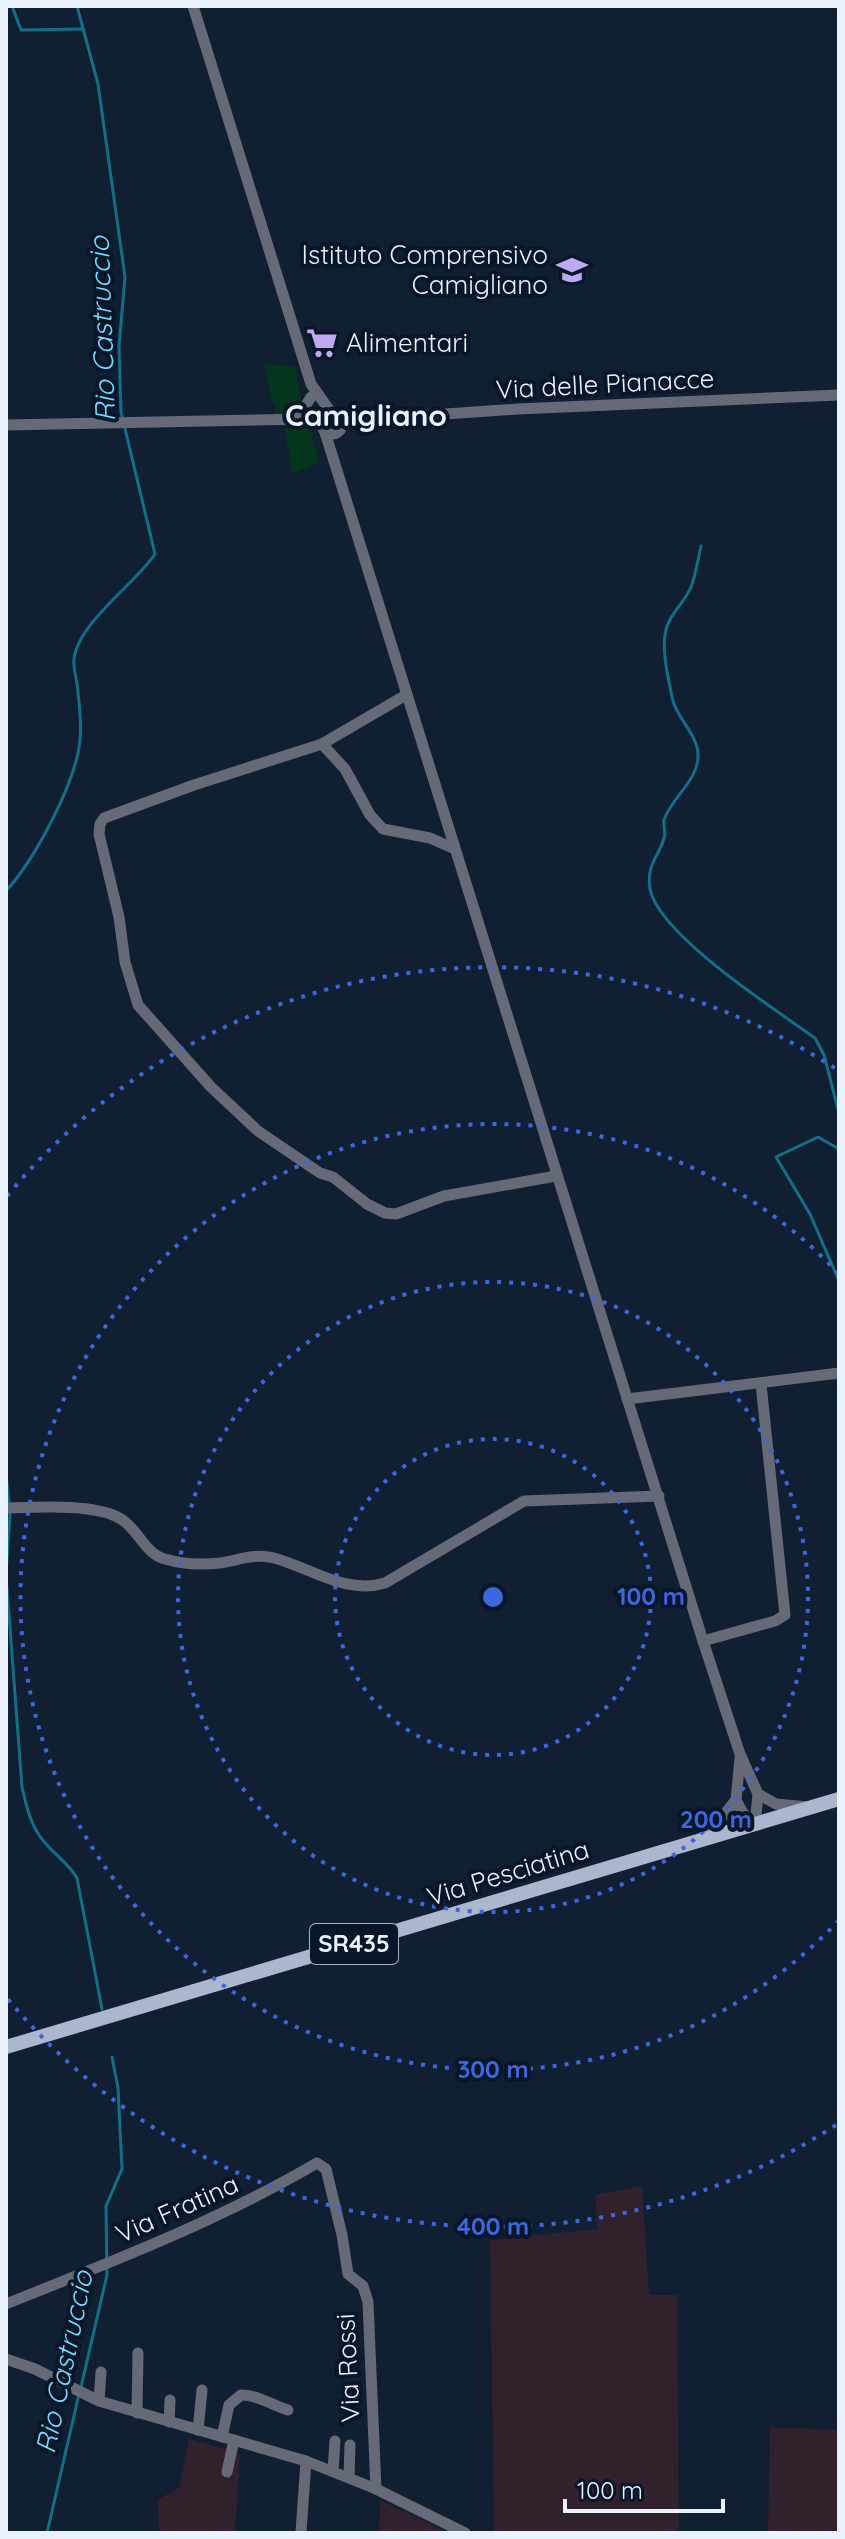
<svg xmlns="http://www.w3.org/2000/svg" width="845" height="2539" viewBox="0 0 845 2539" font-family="Quicksand,sans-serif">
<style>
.industrial{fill:#30212c}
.green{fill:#04351d}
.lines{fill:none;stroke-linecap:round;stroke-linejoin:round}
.stream{stroke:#126f87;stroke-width:3}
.minor{stroke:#656a76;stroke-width:11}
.major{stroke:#acb6cf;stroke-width:14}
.ring{fill:none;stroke:#3c67de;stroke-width:4;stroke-dasharray:4 8}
.labels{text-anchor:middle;stroke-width:8;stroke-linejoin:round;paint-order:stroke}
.shield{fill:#081629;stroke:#a6b0be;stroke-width:2}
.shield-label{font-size:24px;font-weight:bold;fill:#eaf2fe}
.poi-label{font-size:26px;fill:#eaf2fe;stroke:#081629;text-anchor:end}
.street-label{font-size:26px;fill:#eaf2fe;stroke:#081629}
.water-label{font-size:28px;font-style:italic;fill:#6edcff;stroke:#081629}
.quarter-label{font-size:30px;font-weight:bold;fill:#eaf2fe;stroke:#081629}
.centre{fill:#3c67de;stroke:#081629;stroke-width:4}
.ring-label{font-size:24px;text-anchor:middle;font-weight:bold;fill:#3c67de;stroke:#081629;stroke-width:8;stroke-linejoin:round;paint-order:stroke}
</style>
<rect width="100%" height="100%" fill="#111f33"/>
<g class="industrial">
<polygon points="642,2186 649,2295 677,2295 679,2533 494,2533 490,2240 597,2229 595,2195"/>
<polygon points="770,2427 839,2430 839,2533 768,2533"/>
<polygon points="189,2439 240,2453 235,2533 159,2533 158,2500 179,2487"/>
<polygon points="380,2500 449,2533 379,2533"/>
</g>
<g class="green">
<polygon points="264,364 295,367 301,398 300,408 287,414 275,415 275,402 272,402"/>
<polygon points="309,425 319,462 292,474 285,430 288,426"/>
</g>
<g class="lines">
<g class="stream">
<polyline points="12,6 21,30 83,29"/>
<path d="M 701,546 C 698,559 696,574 691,587 C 684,604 667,616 665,635 C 662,654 669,682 673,701 C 678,719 699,737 698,756 C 698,781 671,798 664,820 C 663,826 666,832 664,838 C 659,857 646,864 650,889 C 659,935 776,1010 815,1038 L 824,1055 L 839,1113"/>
<path d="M 6,891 C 35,859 77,781 80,739 C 82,721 79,701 77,684 C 76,676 73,667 74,659 C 78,623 136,583 155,554 L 121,412 L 119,346 L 125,277 L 98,84 L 77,6"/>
<polyline points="839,1149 818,1137 776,1157 810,1214 839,1281"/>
<polyline points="6,1473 9,1505"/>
<path d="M 10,1513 L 6,1575 L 22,1787 C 26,1804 29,1820 39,1835 C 49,1851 67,1861 77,1878 L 102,2009"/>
<polyline points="81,2387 107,2275 106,2206 122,2169 118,2088 112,2057"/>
<polyline points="47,2533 79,2394"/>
</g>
<g class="minor">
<polyline points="193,6 311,384 332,414"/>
<circle cx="332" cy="424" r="10"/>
<polyline points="336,415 373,419 518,409 839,395"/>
<polyline points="297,420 311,397"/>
<polyline points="6,425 311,419 323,421"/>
<polyline points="323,426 703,1641 740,1754 758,1794 755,1825"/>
<polyline points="406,695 322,744 194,785 104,818 100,824 99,834 119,917 125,962 138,1005 211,1087 258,1131 320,1173 333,1177 367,1204 385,1213 396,1214 444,1196 556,1176"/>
<polyline points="322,744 345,769 370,815 383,829 430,838 455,849"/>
<polyline points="627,1399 839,1373"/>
<path d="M 6,1508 C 36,1507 96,1503 121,1519 C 138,1529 145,1554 165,1559 C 182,1564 203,1565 220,1563 C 239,1560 255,1553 274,1558 C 311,1568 346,1595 385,1583 L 524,1501 L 659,1496"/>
<polyline points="703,1641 775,1621 785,1615 761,1384"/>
<polyline points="758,1794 776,1804 807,1807"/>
<polyline points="736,1800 743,1813 755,1825"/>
<polyline points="705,1838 736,1800 740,1758"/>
<path d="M 6,2304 C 113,2261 218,2221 317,2163 L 326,2169 L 342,2235 L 348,2274 L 363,2286 L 368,2302 L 376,2489"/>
<polyline points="6,2359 35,2369 99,2401 306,2461 376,2489 465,2533"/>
<polyline points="99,2401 101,2372"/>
<polyline points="137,2413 138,2353"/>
<polyline points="169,2422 170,2400"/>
<polyline points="198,2430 202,2390"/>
<path d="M 222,2437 L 229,2405 L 241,2395 C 258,2395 272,2405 288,2410"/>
<polyline points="333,2471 335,2441"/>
<polyline points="227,2472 234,2440"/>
<polyline points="349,2477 350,2445"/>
<polyline points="301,2532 306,2461"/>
</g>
<polyline class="major" points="6,2047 839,1799"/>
</g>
<g class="ring">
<circle cx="493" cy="1597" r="158"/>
<circle cx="493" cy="1597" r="315"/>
<path d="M839 1920A473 473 0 1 1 839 1274"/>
<path d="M836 2125A630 630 0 0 1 7 1998M7 1196A630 630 0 0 1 836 1069"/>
</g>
<defs>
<symbol id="school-bare" viewBox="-9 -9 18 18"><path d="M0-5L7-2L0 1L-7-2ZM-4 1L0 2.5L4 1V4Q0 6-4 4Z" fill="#c1a8f3" stroke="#081629" stroke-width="2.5" paint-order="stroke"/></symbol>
<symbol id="supermarket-bare" viewBox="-9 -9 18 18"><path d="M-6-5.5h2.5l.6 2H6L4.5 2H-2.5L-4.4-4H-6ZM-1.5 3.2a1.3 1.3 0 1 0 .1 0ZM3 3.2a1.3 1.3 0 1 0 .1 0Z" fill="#c1a8f3" stroke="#081629" stroke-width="2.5" paint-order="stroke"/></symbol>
</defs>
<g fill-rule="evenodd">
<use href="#school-bare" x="550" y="248" width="44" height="44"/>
<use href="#supermarket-bare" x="300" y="321" width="44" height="44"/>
</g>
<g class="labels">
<rect class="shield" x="310" y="1924" width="88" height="40" rx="6"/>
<g class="shield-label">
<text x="354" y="1952">SR435</text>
</g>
<g class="poi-label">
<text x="548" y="264">Istituto Comprensivo<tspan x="548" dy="30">Camigliano</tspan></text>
<text x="346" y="352" text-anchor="start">Alimentari</text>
</g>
<g class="street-label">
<text transform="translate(605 384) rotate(-3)" y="9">Via delle Pianacce</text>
<text transform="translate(508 1873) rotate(-17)" y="9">Via Pesciatina</text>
<text transform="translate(177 2209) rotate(-24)" y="9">Via Fratina</text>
<text transform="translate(348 2368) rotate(-93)" y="9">Via Rossi</text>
</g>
<g class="water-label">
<text transform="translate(102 329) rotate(-92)" y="10">Rio Castruccio</text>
<text transform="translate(64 2362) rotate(-78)" y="10">Rio Castruccio</text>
</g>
<g class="quarter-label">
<text x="366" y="426">Camigliano</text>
</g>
</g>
<circle cx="493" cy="1597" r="12" class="centre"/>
<g class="ring-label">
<text x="651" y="1605">100 m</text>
<text x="716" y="1828">200 m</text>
<text x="493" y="2078">300 m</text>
<text x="493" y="2235">400 m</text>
</g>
<rect width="845" height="2539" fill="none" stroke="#eaf2fe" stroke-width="16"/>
<path d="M565 2499v12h158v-12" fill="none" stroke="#eaf2fe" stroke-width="4"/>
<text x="577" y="2499" font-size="24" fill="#eaf2fe" stroke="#081629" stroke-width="6" paint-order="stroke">100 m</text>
</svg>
